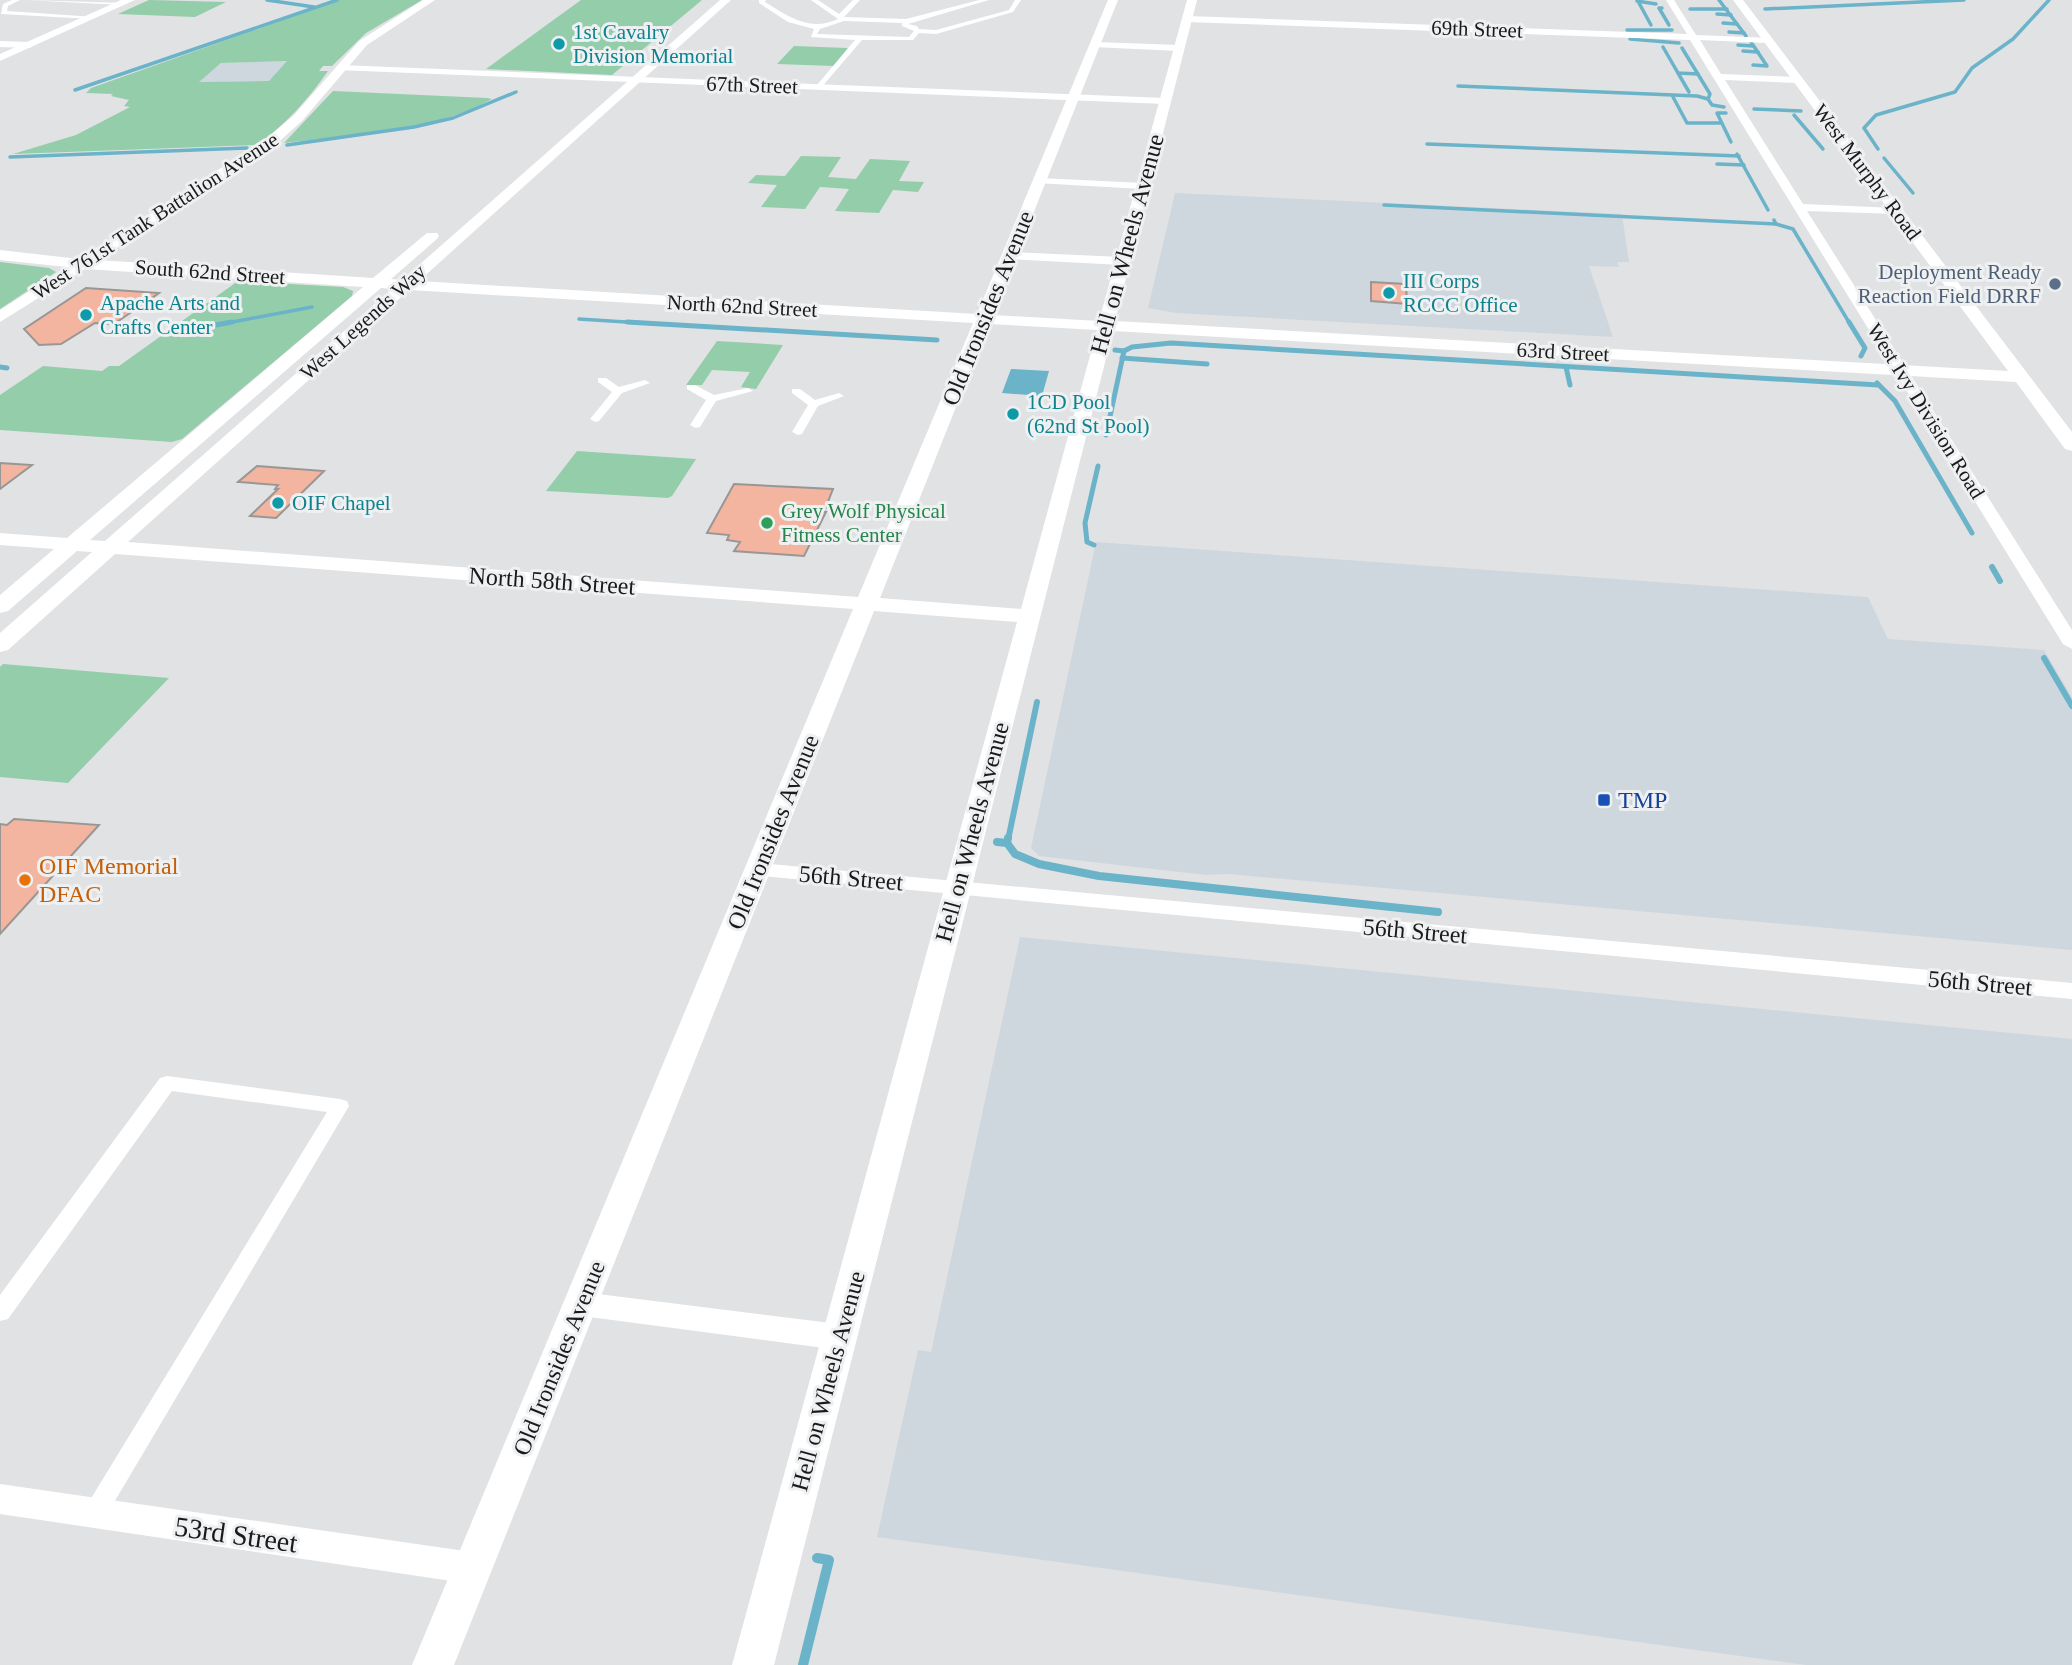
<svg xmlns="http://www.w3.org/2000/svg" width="2072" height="1665" viewBox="0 0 2072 1665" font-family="'Times New Roman',serif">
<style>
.built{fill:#cfd7de}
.green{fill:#93cdaa;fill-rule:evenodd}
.water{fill:#6ab3c9}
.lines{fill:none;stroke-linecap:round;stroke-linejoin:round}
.stream-far4{stroke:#6ab3c9;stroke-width:3.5}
.stream-far3{stroke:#6ab3c9;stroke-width:5}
.stream-far2{stroke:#6ab3c9;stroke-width:6}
.stream-far1{stroke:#6ab3c9;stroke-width:8}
.stream{stroke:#6ab3c9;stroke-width:10}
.building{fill:#f3b4a0;stroke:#999796;stroke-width:2}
.pedestrian{fill:#fff;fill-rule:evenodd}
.minor{fill:#fff;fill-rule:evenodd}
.tertiary{fill:#fff;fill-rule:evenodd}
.culture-dot{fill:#0f9aa8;stroke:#eef0f1;stroke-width:2.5}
.service-dot{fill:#5c6f8a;stroke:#eef0f1;stroke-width:2.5}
.leisure-dot{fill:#2e9e5b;stroke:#eef0f1;stroke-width:2.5}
.transit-dot{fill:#1a4fb4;stroke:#eef0f1;stroke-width:2.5}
.food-dot{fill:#e8710a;stroke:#eef0f1;stroke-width:2.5}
.labels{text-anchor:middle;stroke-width:6;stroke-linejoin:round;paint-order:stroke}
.far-street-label{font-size:21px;fill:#1a1a1b;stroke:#eef0f1}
.far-culture-label{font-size:21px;fill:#0d838f;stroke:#eef0f1;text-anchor:start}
.far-service-label{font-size:21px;fill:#4e5e75;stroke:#eef0f1;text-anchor:end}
.far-leisure-label{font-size:21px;fill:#27864d;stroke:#eef0f1;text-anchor:start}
.street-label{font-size:24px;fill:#1a1a1b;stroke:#eef0f1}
.transit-label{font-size:24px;fill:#164399;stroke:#eef0f1;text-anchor:start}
.food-label{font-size:24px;fill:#c56008;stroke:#eef0f1;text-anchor:start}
.near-street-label{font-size:28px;fill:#1a1a1b;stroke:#eef0f1}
</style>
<rect width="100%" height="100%" fill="#e1e2e4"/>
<g class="built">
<polygon points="288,61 269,81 198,82 221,63"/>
<polygon points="1175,193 1622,214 1629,262 1617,262 1619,267 1589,266 1613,337 1176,313 1148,308"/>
<polygon points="1096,542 1868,597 1888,639 2044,650 2072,697 2072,950 1228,874 1206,875 1039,856 1031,848"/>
<polygon points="1020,937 2072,1039 2072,1665 1806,1665 877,1537 918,1350 931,1352"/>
</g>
<g class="green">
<polygon points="149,0 226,2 195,17 118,14"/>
<path d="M 339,0 L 422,0 L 366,33 L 332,66 L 323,66 L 319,71 L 328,71 C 308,100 286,123 259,145 L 13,154 L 76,135 L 130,107 L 124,106 L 129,100 L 111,96 L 113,94 L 86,93 L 91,88 ZM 287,61 L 269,81 L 199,82 L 221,63 Z"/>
<polygon points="581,0 702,0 612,75 486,69"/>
<polygon points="794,46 847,48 848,48 834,66 777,64"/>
<path d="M 333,91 L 487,98 L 492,99 C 430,133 353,135 284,143 Z"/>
<polygon points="801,156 841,157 828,177 856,179 870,159 910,161 899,181 924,182 918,192 893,190 879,213 835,211 849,189 820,187 805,209 761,207 777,185 748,183 756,175 785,176"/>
<polygon points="0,262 49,268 56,272 0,309"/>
<polygon points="238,281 343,287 353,291 352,296 182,439 172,442 0,430 0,395 43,366 102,371 109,366 119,366"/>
<polygon points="717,341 783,345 756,389 741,387 750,372 712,370 702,385 686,385"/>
<polygon points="577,451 696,459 672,496 668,498 546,491"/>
<polygon points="3,664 169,678 68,783 0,777 0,667"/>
</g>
<polygon class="water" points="1011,369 1049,371 1042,396 1002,393"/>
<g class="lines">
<g class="stream-far4">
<polyline points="267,0 314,7"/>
<polyline points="1719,0 1746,36"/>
<polyline points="1637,1 1656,4"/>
<polyline points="1639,3 1651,25"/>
<polyline points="1662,8 1659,8 1669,25"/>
<polyline points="1690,9 1727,9"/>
<polyline points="1765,9 1964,0"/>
<polyline points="1717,14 1731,15"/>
<polyline points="1723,23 1737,24"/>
<polyline points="1627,30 1672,30"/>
<polyline points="1729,32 1744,33"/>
<polyline points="1630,39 1679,43"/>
<polyline points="1751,42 1767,66 1753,65"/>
<polyline points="1738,45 1753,46"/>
<polyline points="1663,47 1678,73 1698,74"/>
<polyline points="1682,48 1710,94 1708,99"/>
<polyline points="1743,51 1758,52"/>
<polyline points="1678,73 1689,92"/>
<polyline points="1458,86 1697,96 1708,99 1712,105 1724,107"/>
<polyline points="75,90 337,0"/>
<polyline points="1673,97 1687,123 1721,123"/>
<polyline points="1754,109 1801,111"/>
<polyline points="1726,113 1717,113 1731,142"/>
<polyline points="1794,115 1823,149"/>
<polyline points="1427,144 1739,156"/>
<polyline points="287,145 414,127 453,118 516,92"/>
<polyline points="1878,149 1864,128 1876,115 1955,92 1972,68 2013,39 2049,0"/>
<polyline points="1737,154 1768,210"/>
<polyline points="10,157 247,148"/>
<polyline points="1884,158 1913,193"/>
<polyline points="1717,164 1744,165"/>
<polyline points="1384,205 1776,224 1774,220"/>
<polyline points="1776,224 1793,229 1850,324"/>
<polyline points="579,319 657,324"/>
<polyline points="222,324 312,307"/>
</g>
<g class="stream-far3">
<polyline points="627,322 937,340"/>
<polyline points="1849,322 1865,348 1861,356"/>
<polyline points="171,333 232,322"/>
<polyline points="1124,351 1132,347 1171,343 1878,385"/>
<polyline points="1122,358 1207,364"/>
<polyline points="0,367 7,368"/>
<polyline points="1566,367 1570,385"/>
<polyline points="1877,383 1895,401 1972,533"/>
<polyline points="1106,435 1124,351 1115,350"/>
<polyline points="1094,545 1087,542 1085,523 1098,466"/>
</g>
<g class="stream-far2">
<polyline points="1992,567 2000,581"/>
<polyline points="2044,658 2072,706"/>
<polyline points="1008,840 1037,702"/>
</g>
<g class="stream-far1">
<polyline points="997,842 1007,843 1008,838"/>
<polyline points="1007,843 1015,854 1039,864 1099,876 1438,912"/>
</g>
<polyline class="stream" points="803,1665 829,1560 817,1558"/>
</g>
<g class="building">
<polygon points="1371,282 1406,284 1407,304 1371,301"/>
<polygon points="86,288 159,293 114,324 95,323 61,344 39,345 24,329"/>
<polygon points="0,463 32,465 0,489"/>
<polygon points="257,466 324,471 276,518 250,516 278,489 275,489 278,485 238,482"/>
<polygon points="734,484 833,489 824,512 826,512 804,556 734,551 740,542 727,540 729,535 707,533"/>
<polygon points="14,819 99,825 0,934 0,824 7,825"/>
</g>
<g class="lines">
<g class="pedestrian">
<polygon points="12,0 20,0 8,6 7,11 95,17 92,19 1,14 3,4"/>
<polygon points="24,0 125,3 122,5"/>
<path d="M 759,0 L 766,0 L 765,2 C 789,17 810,32 838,19 L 811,0 L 818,0 L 839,14 L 853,0 L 860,0 L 844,17 L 906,19 L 979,0 L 989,0 L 908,24 L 917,26 L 919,29 L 936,30 L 1009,10 L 1015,0 L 1021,0 L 1013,12 L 936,34 L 919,33 L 913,40 L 862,40 L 820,89 L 817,85 L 855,40 L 811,37 L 814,29 L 788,22 L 759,3 ZM 844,21 L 902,23 L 902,26 L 914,31 L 909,37 L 817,34 L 820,29 Z"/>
<polygon points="598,378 606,378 619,387 645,380 650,383 622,393 599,421 595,422 590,419 612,392 598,382"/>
<polygon points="687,385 695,385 714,395 748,388 753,391 716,401 700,427 696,428 690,425 706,400 687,389"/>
<polygon points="792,389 800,389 815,400 839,393 844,396 818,406 802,434 798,435 792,432 808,405 792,393"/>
<polygon points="167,1076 340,1099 347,1101 349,1106 103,1521 95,1524 87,1521 83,1513 87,1505 327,1112 172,1091 8,1319 0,1321 0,1295 160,1078"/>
</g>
<g class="minor">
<polygon points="1666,0 1674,0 1696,35 1770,38 1771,40 1767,43 1700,40 1721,74 1798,77 1803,80 1798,83 1725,80 1803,204 1896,208 1902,211 1896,214 1807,211 2072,630 2072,649 2063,644 1690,40 1187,22 1183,19 1187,16 1687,34"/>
<polygon points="0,41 30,42 34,45 30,48 0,47"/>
<polygon points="1096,42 1179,45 1183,48 1179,51 1093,47 1093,43"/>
<polygon points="340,65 1165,98 1170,101 1165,104 337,70 337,66"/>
<polygon points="1040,178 1143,183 1149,186 1143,189 1036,183 1036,179"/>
<polygon points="1010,252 1122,257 1128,261 1122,265 1006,259 1006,253"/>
<polygon points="759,863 2072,983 2072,999 751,875 748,870 751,865"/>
<polygon points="582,1292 839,1324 849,1328 853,1337 849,1346 839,1350 582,1316 572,1313 568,1304 572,1295"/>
<polygon points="0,1484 472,1552 483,1557 488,1568 483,1579 472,1584 0,1514"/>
</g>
<g class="tertiary">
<polygon points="121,0 135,0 0,61 0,54"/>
<path d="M 423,0 L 435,0 L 367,45 L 302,121 L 273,147 L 98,260 L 373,278 L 427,233 L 437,233 L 439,236 L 437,239 L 391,279 L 402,280 L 720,0 L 731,0 L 419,281 L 977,314 L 1108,0 L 1118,0 L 993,315 L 1099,321 L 1187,0 L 1197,0 L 1115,321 L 2008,371 L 1733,0 L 1743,0 L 2072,432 L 2072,451 L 2065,449 L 2016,382 L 1113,331 L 774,1665 L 732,1665 L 1017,622 L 874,611 L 454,1665 L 412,1665 L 853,609 L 115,554 L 8,650 L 0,652 L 0,633 L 92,552 L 77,551 L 8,611 L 0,613 L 0,595 L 54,549 L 0,545 L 0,533 L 67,538 L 363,287 L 85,269 L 0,322 L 0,310 L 67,267 L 0,260 L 0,250 L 79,259 L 263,141 L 294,115 L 359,41 ZM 381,288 L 392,289 L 105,541 L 90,540 ZM 409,290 L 973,323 L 858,597 L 128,542 ZM 989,324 L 1097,330 L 1021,609 L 880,598 Z"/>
</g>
</g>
<g class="culture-dot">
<circle cx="559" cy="44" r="7"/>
<circle cx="1389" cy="293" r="7"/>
<circle cx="86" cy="315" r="7"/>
<circle cx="1013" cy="414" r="7"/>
<circle cx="278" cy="503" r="7"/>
</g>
<circle class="service-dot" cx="2055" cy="284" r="7"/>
<circle class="leisure-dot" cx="767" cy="523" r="7"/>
<rect class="transit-dot" x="1597" y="793" width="14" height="14" rx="3.5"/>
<circle class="food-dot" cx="25" cy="880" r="7"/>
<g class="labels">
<g class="far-street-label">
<text transform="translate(1477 29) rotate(2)" y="7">69th Street</text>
<text transform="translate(752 85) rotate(2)" y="7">67th Street</text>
<text transform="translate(1867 172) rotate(53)" y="7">West Murphy Road</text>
<text transform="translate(155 216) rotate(-33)" y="7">West 761st Tank Battalion Avenue</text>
<text transform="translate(210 272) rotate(4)" y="7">South 62nd Street</text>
<text transform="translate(742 306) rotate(3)" y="7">North 62nd Street</text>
<text transform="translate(363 322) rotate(-42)" y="7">West Legends Way</text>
<text transform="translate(1563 352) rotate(3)" y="7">63rd Street</text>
<text transform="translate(1926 411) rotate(58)" y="7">West Ivy Division Road</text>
</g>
<g class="far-culture-label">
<text x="573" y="39">1st Cavalry<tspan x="573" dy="24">Division Memorial</tspan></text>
<text x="1403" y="288">III Corps<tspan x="1403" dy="24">RCCC Office</tspan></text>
<text x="100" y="310">Apache Arts and<tspan x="100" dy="24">Crafts Center</tspan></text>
<text x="1027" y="409">1CD Pool<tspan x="1027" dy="24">(62nd St Pool)</tspan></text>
<text x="292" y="510">OIF Chapel</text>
</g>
<g class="far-service-label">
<text x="2041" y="279">Deployment Ready<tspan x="2041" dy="24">Reaction Field DRRF</tspan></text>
</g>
<g class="far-leisure-label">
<text x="781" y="518">Grey Wolf Physical<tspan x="781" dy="24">Fitness Center</tspan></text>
</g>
<g class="street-label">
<text transform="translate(1127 244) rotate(-75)" y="8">Hell on Wheels Avenue</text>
<text transform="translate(988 308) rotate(-68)" y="8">Old Ironsides Avenue</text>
<text transform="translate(552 581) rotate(4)" y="8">North 58th Street</text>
<text transform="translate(773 832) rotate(-68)" y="8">Old Ironsides Avenue</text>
<text transform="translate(972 832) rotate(-75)" y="8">Hell on Wheels Avenue</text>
<text transform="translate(851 878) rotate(5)" y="8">56th Street</text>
<text transform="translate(1415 931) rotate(5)" y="8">56th Street</text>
<text transform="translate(1980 983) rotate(5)" y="8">56th Street</text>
<text transform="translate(559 1358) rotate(-68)" y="8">Old Ironsides Avenue</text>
<text transform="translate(828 1381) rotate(-75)" y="8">Hell on Wheels Avenue</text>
</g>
<g class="transit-label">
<text x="1618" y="808">TMP</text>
</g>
<g class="food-label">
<text x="39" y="874">OIF Memorial<tspan x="39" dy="28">DFAC</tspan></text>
</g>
<g class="near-street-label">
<text transform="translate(236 1534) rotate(8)" y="10">53rd Street</text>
</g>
</g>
</svg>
